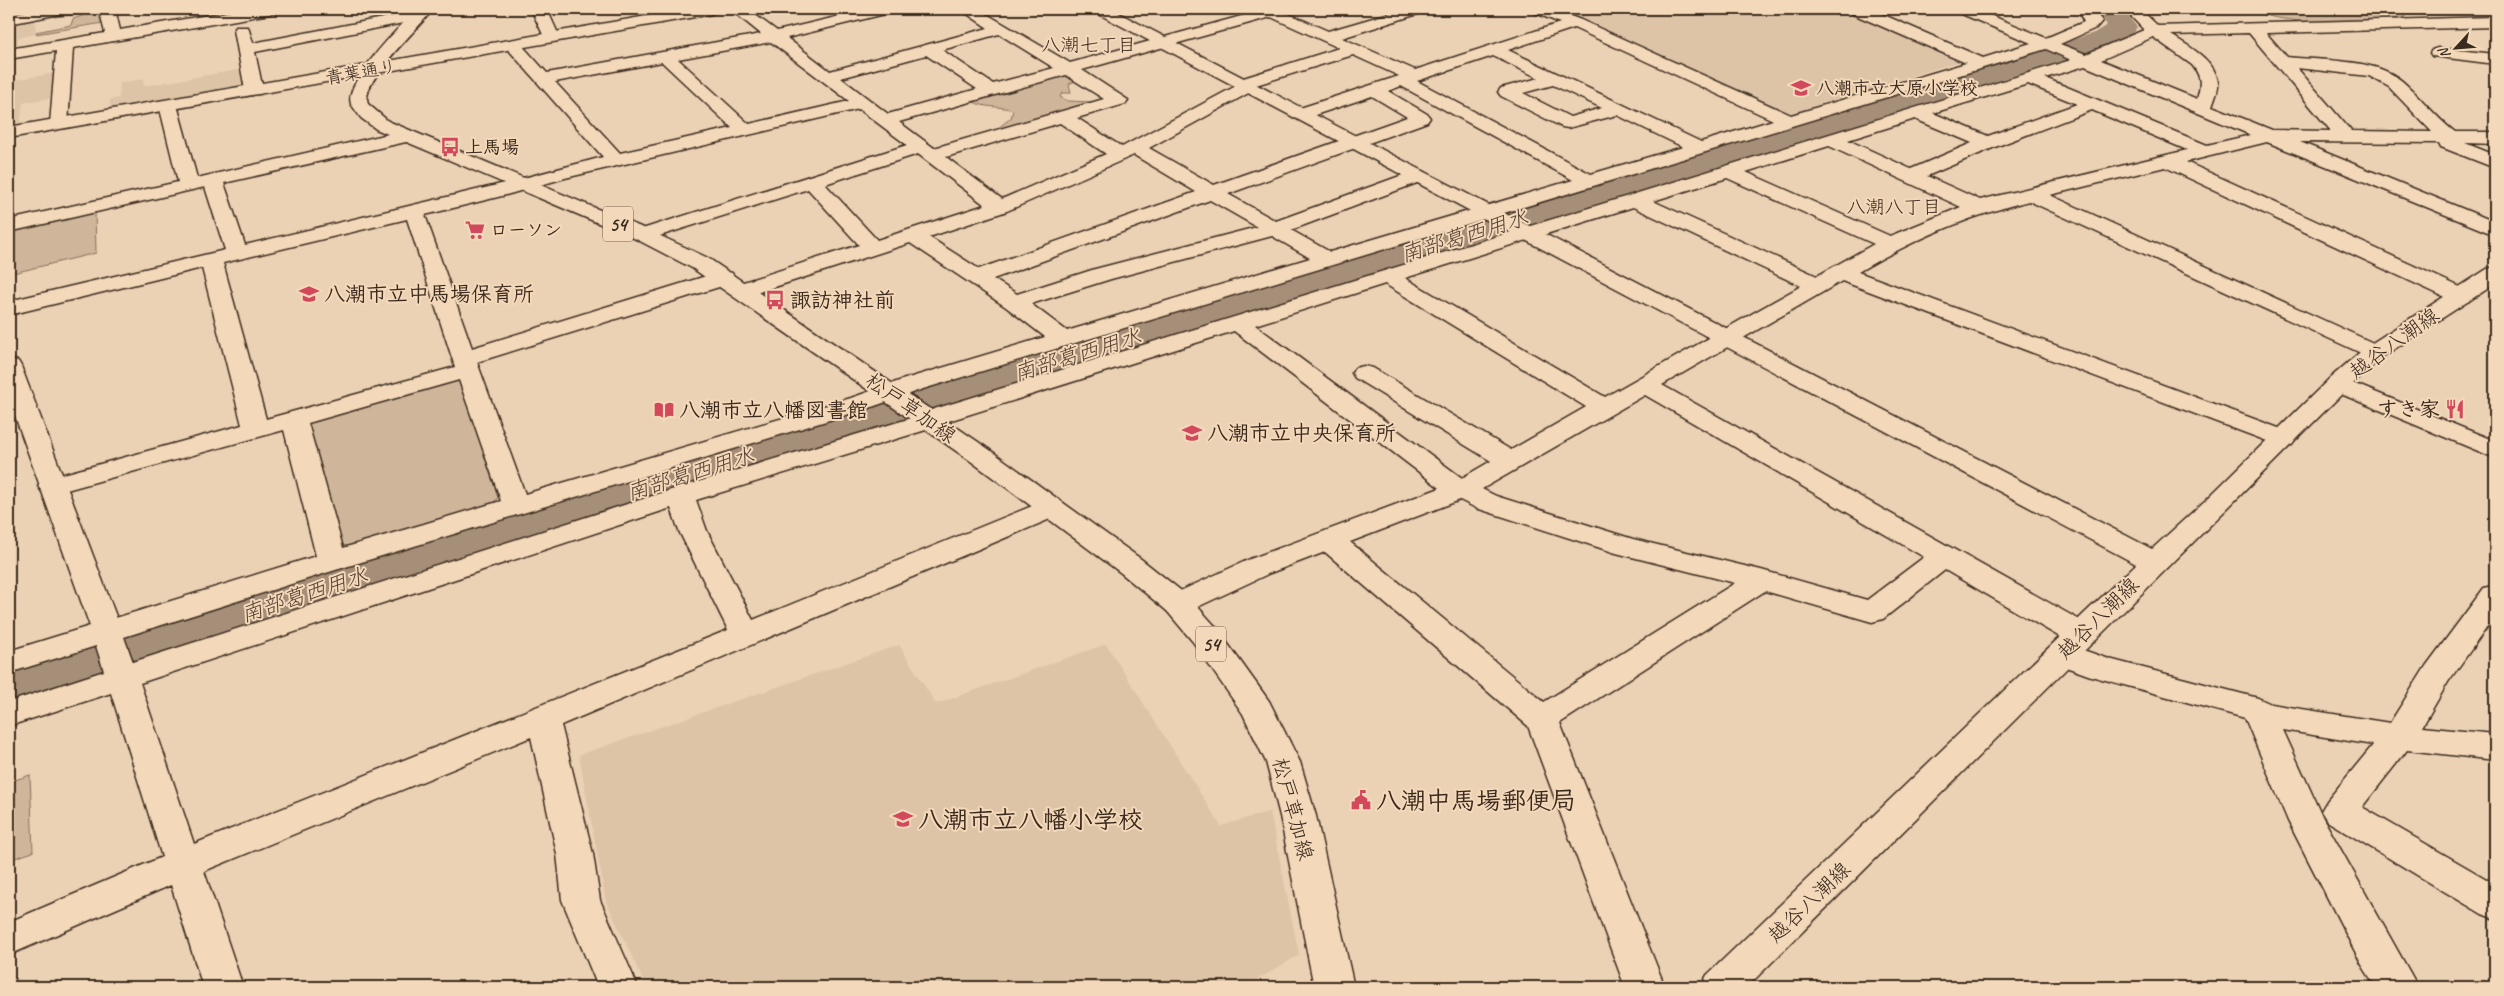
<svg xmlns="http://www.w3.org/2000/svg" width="2504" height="996" viewBox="0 0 2504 996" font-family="Caveat,'Klee One',sans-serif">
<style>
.built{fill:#ddc4a7}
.green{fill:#cfb69b;stroke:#85705c}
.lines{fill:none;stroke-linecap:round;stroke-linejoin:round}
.river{fill:#a68f78;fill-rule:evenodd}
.street-casing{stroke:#3b2a1e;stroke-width:3}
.secondary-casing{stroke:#3b2a1e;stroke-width:3}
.primary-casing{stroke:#3b2a1e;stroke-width:3}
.street{fill:#f3d9ba;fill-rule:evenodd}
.secondary{fill:#f3d9ba;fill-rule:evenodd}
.primary{fill:#f3d9ba;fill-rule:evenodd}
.labels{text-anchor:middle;stroke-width:4;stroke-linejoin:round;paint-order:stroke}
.far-street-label{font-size:18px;fill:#3b2a1e;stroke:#f3d9ba}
.far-poi-label{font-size:18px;font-weight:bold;fill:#3b2a1e;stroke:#f3d9ba;text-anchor:start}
.far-neighbourhood-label{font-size:19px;fill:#3b2a1e;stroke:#f3d9ba}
.shield{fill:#f3d9ba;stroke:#725e4d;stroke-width:1}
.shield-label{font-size:20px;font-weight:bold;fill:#3b2a1e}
.poi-label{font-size:21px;font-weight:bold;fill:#3b2a1e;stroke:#f3d9ba;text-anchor:start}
.street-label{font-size:21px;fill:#3b2a1e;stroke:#f3d9ba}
.water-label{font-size:22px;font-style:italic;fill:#564334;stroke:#f3d9ba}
.near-poi-label{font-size:25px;font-weight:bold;fill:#3b2a1e;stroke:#f3d9ba;text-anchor:start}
</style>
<rect width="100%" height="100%" fill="#ecd2b4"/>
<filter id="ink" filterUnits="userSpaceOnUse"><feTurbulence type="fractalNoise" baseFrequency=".02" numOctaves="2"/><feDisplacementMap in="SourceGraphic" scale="10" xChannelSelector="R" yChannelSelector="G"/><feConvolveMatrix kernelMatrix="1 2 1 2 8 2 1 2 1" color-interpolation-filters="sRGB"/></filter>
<g filter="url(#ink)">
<g class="built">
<polygon points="1558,9 1841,9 1960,61 1786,115"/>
<polygon points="29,18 29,21 35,21 36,34 18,38 18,45 9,46 9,21"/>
<polygon points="243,69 246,86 109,110 110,100 119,98 120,83 143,79 144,86"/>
<polygon points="55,73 52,98 23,103 20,126 9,128 9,81"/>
<polygon points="1106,644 1221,826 1270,811 1299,955 1245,987 646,987 606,901 579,755 899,645 936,704"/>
</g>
<g class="green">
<polygon points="73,9 100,9 103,23 36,34 36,32 71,25 73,19 91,13 54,17 50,13"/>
<path d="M 2267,9 L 2388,9 L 2406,14 L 2406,17 C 2371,25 2294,25 2261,14 Z"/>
<path d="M 1066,75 L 1075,81 L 1069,84 L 1071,93 L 1062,93 L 1060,97 L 1068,101 L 1091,102 L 1085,106 L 1003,129 L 998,128 L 1011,118 L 1013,110 C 997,105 987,109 971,101 Z"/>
<polygon points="95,210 96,253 9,274 9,229"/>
<polygon points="456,380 461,382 498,498 489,506 350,548 341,544 306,423"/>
<polygon points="30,775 33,852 9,860 9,782"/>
</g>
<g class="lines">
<polygon class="river" points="2095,9 2122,9 2137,27 2133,33 2114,45 468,557 9,711 9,671 432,535 2094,33 2107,25"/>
<defs>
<g id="street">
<polygon points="99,9 115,9 120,30 244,9 278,9 270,14 73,48 68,124 65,128 53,128 50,124 56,51 9,59 9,49 105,33"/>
<polygon points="531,9 547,9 560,38 558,41 546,41"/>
<path d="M 730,9 L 747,9 L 777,31 L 870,9 L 896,9 L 893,12 L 787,38 L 830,71 L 988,28 L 960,9 L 978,9 L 1070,63 L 1267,9 L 1292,9 L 1287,13 L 1328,31 L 1404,9 L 1427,9 L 1424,12 L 1342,38 L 1415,70 L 1560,23 L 1533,12 L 1530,9 L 1551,9 L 1581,20 L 1791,115 L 1966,63 L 1853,14 L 1850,11 L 1852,9 L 1870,9 L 1983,58 L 2031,43 L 1957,12 L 1954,9 L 1975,9 L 2046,38 L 2084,22 L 2077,9 L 2093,9 L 2102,21 L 2096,28 L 2060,44 L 2086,54 L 2144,30 L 2124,9 L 2140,9 L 2158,26 L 2495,17 L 2495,27 L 2266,33 L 2287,57 C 2322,61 2375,58 2402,81 C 2421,97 2435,117 2455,132 L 2495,132 L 2495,144 L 2465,143 L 2495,155 L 2495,168 L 2441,147 L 2439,143 L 2300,142 L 2495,222 L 2495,235 L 2267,142 L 2186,162 L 2469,291 L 2472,296 L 2469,301 L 2461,303 L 2453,301 L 2165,167 L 2050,195 L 2382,347 L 2386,352 L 2382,357 L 2374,359 L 2029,201 C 1968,216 1912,240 1858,272 L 2292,433 L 2296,439 L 2292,445 L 2283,447 L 1842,281 L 1662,385 L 2092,627 L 2096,635 L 2092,643 L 2081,646 L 2070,643 L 1945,570 L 1883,619 L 1872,622 L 1765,591 L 1560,723 L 1665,987 L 1625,987 L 1528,726 L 1325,552 L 1270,573 L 1189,611 L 1178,614 L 1167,611 L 1163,604 L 1167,597 L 1250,559 L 1440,488 L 1234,331 L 942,423 L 939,426 L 696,500 L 707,531 L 753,620 L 1042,502 L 1052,499 L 1062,502 L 1066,508 L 1062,514 L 561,725 L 593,854 L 600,900 L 638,987 L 598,987 L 562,900 L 557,854 L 531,737 L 204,871 L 243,987 L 203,987 L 171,885 L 9,955 L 9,922 L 162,857 L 111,693 L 9,726 L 9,702 L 104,671 L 96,646 L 9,673 L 9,651 L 316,556 L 284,430 L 52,494 L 42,492 L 38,486 L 42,480 L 242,425 L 202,268 L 9,315 L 9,301 L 225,250 L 205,187 L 9,232 L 9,220 L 178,182 L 159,105 L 162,101 L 174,101 L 177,105 L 197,178 L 406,130 L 413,132 L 415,136 L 413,140 L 406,142 L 224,183 L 245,245 L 493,186 L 603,157 L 507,48 L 505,45 L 507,42 L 519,42 L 547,73 L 761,34 ZM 1271,17 L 1339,48 L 1237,80 L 1236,86 L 1122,147 L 1077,118 L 1125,104 L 1128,100 L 1082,70 ZM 1574,28 L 1773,120 L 1701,142 L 1508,50 ZM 2249,33 L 2331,131 L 2272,130 L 2212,106 C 2214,99 2219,89 2218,83 C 2216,60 2188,46 2171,35 ZM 999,34 L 1054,68 L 993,84 L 942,50 ZM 2153,37 L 2192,65 C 2202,77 2201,85 2197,99 L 2101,60 ZM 771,42 L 849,101 L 749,124 L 678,59 ZM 2046,49 L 2071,60 L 918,414 L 915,417 L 671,490 L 133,662 L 124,637 L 342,568 L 869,408 L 923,389 ZM 926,55 L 977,89 L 888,114 L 841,78 ZM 1353,55 L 1399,76 L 1294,110 L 1291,114 L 1294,118 L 1306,118 L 1372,96 L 1407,117 L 1214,185 L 1149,148 L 1254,90 L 1256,85 ZM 1493,56 L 1539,78 L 1501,88 L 1498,92 L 1501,96 L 1562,127 L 1568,128 L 1617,115 L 1683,147 L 1591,174 L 1417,81 ZM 662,62 L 732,128 L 620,153 L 555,82 ZM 2085,66 L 2251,135 L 2207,145 L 2045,78 ZM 2297,68 L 2369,76 L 2389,87 L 2432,132 L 2351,131 ZM 1066,75 L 1104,99 L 934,148 L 899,122 ZM 2028,84 L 2077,104 L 1988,136 L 1933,113 ZM 1553,85 L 1602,108 L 1570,117 L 1523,93 ZM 1401,86 L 1573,180 L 1330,252 L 1291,230 L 1425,180 L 1428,176 L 1425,172 L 1411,172 L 1276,221 L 1228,194 L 1427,122 L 1430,118 L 1427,114 L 1388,91 ZM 859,109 L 907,145 L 636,231 L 633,235 L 636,239 L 643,241 L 650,239 L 808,189 L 859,245 L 734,285 L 731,290 L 734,295 L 742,297 L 750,295 L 910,243 L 1006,307 L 1045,337 L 905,379 L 851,398 L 525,494 L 477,362 L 732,283 L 735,278 L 732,273 L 724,271 L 716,273 L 472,348 L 425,215 L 506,195 L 565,178 ZM 2092,110 L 2187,150 L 1980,200 L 1927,176 L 1995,147 ZM 1915,119 L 1972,143 L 1911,169 L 1848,140 ZM 1060,123 L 1106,154 L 1002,199 L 946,157 ZM 1829,146 L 1961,207 L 1890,236 L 1746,172 ZM 918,154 L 985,205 L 877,240 L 825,184 ZM 1134,155 L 1196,192 L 979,269 L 929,237 L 1007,211 ZM 1727,178 L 1874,244 L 1817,276 L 1653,201 ZM 1210,200 L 1257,227 L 1095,269 L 1017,294 L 993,279 ZM 1633,207 L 1801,286 L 1605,397 L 1405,278 ZM 407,219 L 455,367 L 266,419 L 223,263 ZM 1272,236 L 1310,258 L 1067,331 L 1031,304 L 1111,279 ZM 1385,284 L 1586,407 L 1511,450 L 1373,368 L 1364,366 L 1355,368 L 1352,373 L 1355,378 L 1491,461 L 1462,478 L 1255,325 ZM 459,380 L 501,501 L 343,548 L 308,423 ZM 1645,395 L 1924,557 L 1867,600 L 1761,570 L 1633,539 L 1496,496 L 1482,489 ZM 1460,500 L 1476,508 L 1616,553 L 1735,583 L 1544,702 L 1350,542 ZM 671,508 L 679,531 L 728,630 L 194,844 L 140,683 Z"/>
<polygon points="419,11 424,13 427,16 424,19 255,52 263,90 260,94 248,94 245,90 234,30 236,27 248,27 253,43"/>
<polygon points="2438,48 2495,54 2495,64 2432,56 2430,53 2432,50"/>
<polygon points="2338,377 2495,441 2495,458 2329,389 2326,384 2329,379"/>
<polygon points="2495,585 2495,616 2448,682 2422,727 2495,734 2495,760 2407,750 2362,807 2495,884 2495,919 2482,914 2327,821 2321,811 2327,801 2373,745 2283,730 2323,818 2418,987 2376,987 2362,965 2288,821 2245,718 2091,676 2052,662 2047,654 2052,646 2063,643 2109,659 2258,698 2271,704 2390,723 2426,666 2484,588"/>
</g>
<g id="secondary">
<polygon points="38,9 68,9 60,14 9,24 9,14"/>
<polygon points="687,9 720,9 712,14 9,138 9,127"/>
<polygon points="1092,9 1111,9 2152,549 2208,498 2329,379 2366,347 2487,269 2495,267 2495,284 2382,357 2347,389 1747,987 1701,987 1707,975 2136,564 1095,12"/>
<polygon points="9,359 18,361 21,366 122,632 118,640 107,643 96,640 92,632 9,399"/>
</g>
<path id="primary" d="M 417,9 L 433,9 C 420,28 359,81 368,104 L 388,121 L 650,231 L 708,258 L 990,450 L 1141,559 L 1189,597 L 1215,626 L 1269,701 L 1300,762 L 1316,816 L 1354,987 L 1314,987 L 1280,816 L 1266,762 L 1243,714 L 1193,642 L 1167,611 L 1121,573 L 972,462 L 692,268 L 636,239 L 376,129 L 361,118 L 351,104 C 343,83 402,24 417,9 Z"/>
</defs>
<use href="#street" class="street-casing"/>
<use href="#secondary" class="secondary-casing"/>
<use href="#primary" class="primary-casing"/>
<use href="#street" class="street"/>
<use href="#secondary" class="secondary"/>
<use href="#primary" class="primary"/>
</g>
</g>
<defs>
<symbol id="school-bare" viewBox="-9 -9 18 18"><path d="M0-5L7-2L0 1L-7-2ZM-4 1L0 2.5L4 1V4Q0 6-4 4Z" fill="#d1495b" stroke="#f3d9ba" stroke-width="2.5" paint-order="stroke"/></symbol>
<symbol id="bus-bare" viewBox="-9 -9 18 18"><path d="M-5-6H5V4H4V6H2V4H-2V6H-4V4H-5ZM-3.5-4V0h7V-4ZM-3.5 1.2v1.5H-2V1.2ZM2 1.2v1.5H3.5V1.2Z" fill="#d1495b" stroke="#f3d9ba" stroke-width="2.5" paint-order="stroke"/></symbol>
<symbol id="supermarket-bare" viewBox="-9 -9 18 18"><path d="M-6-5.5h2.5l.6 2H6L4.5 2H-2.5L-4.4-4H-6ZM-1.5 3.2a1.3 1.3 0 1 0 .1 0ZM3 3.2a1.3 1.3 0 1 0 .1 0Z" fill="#d1495b" stroke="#f3d9ba" stroke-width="2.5" paint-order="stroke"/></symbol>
<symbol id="restaurant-bare" viewBox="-9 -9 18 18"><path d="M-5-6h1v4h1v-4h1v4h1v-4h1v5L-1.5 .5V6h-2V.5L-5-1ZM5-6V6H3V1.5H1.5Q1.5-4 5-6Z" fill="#d1495b" stroke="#f3d9ba" stroke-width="2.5" paint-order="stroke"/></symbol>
<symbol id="library-bare" viewBox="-9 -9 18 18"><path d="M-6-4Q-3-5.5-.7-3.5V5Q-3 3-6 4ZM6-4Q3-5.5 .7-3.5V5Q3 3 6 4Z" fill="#d1495b" stroke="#f3d9ba" stroke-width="2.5" paint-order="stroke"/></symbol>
<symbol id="civic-bare" viewBox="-9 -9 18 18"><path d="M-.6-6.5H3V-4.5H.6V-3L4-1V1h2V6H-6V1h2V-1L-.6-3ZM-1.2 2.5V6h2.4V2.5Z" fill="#d1495b" stroke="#f3d9ba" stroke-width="2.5" paint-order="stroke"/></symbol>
</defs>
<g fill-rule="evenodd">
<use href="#school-bare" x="1787" y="74" width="28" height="28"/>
<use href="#bus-bare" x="436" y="133" width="28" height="28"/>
<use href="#supermarket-bare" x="461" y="216" width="28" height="28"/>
<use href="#school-bare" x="295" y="280" width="28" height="28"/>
<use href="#bus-bare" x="761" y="286" width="28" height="28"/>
<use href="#restaurant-bare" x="2441" y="395" width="28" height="28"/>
<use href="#library-bare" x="650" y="396" width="28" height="28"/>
<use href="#school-bare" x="1178" y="419" width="28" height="28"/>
<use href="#civic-bare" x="1347" y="786" width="28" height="28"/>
<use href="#school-bare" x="889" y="805" width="28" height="28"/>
</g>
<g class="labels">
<g class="far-street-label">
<text transform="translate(361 72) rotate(-10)" y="6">青葉通り</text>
</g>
<g class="far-poi-label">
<text x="1816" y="94">八潮市立大原小学校</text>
<text x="465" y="153">上馬場</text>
<text x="490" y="236">ローソン</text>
</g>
<g class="far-neighbourhood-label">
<text x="1089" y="51">八潮七丁目</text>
<text x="1894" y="213">八潮八丁目</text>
</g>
<g class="shield">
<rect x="603" y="206.5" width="30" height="35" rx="4"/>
<rect x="1196" y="626.5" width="30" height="35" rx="4"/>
</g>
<g class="shield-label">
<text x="618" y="231">54</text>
<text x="1211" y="651">54</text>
</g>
<g class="poi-label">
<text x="324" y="301">八潮市立中馬場保育所</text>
<text x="790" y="307">諏訪神社前</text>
<text x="2440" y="416" text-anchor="end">すき家</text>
<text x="679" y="417">八潮市立八幡図書館</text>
<text x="1207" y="440">八潮市立中央保育所</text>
</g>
<g class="street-label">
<text transform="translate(2394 343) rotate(-36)" y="7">越谷八潮線</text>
<text transform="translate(911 408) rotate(35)" y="7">松戸草加線</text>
<text transform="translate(2098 618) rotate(-45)" y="7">越谷八潮線</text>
<text transform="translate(1293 809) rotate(75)" y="7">松戸草加線</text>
<text transform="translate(1809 902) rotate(-44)" y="7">越谷八潮線</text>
</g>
<g class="water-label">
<text transform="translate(1464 235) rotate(-17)" y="8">南部葛西用水</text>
<text transform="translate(1077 354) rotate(-17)" y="8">南部葛西用水</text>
<text transform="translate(690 473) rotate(-17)" y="8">南部葛西用水</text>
<text transform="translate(304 594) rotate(-18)" y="8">南部葛西用水</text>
</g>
<g class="near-poi-label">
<text x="1376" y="809">八潮中馬場郵便局</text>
<text x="918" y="828">八潮市立八幡小学校</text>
</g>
</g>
<rect width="2504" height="996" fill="none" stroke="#f3d9ba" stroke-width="30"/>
<rect x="15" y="15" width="2474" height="966" fill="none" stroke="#3b2a1e" stroke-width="2" filter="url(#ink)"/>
<g transform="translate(2456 48) rotate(244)" stroke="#f3d9ba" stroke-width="4" paint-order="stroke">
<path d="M0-4L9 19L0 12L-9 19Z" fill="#3b2a1e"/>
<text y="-8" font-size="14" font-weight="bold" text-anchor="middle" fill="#3b2a1e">N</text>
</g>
</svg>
